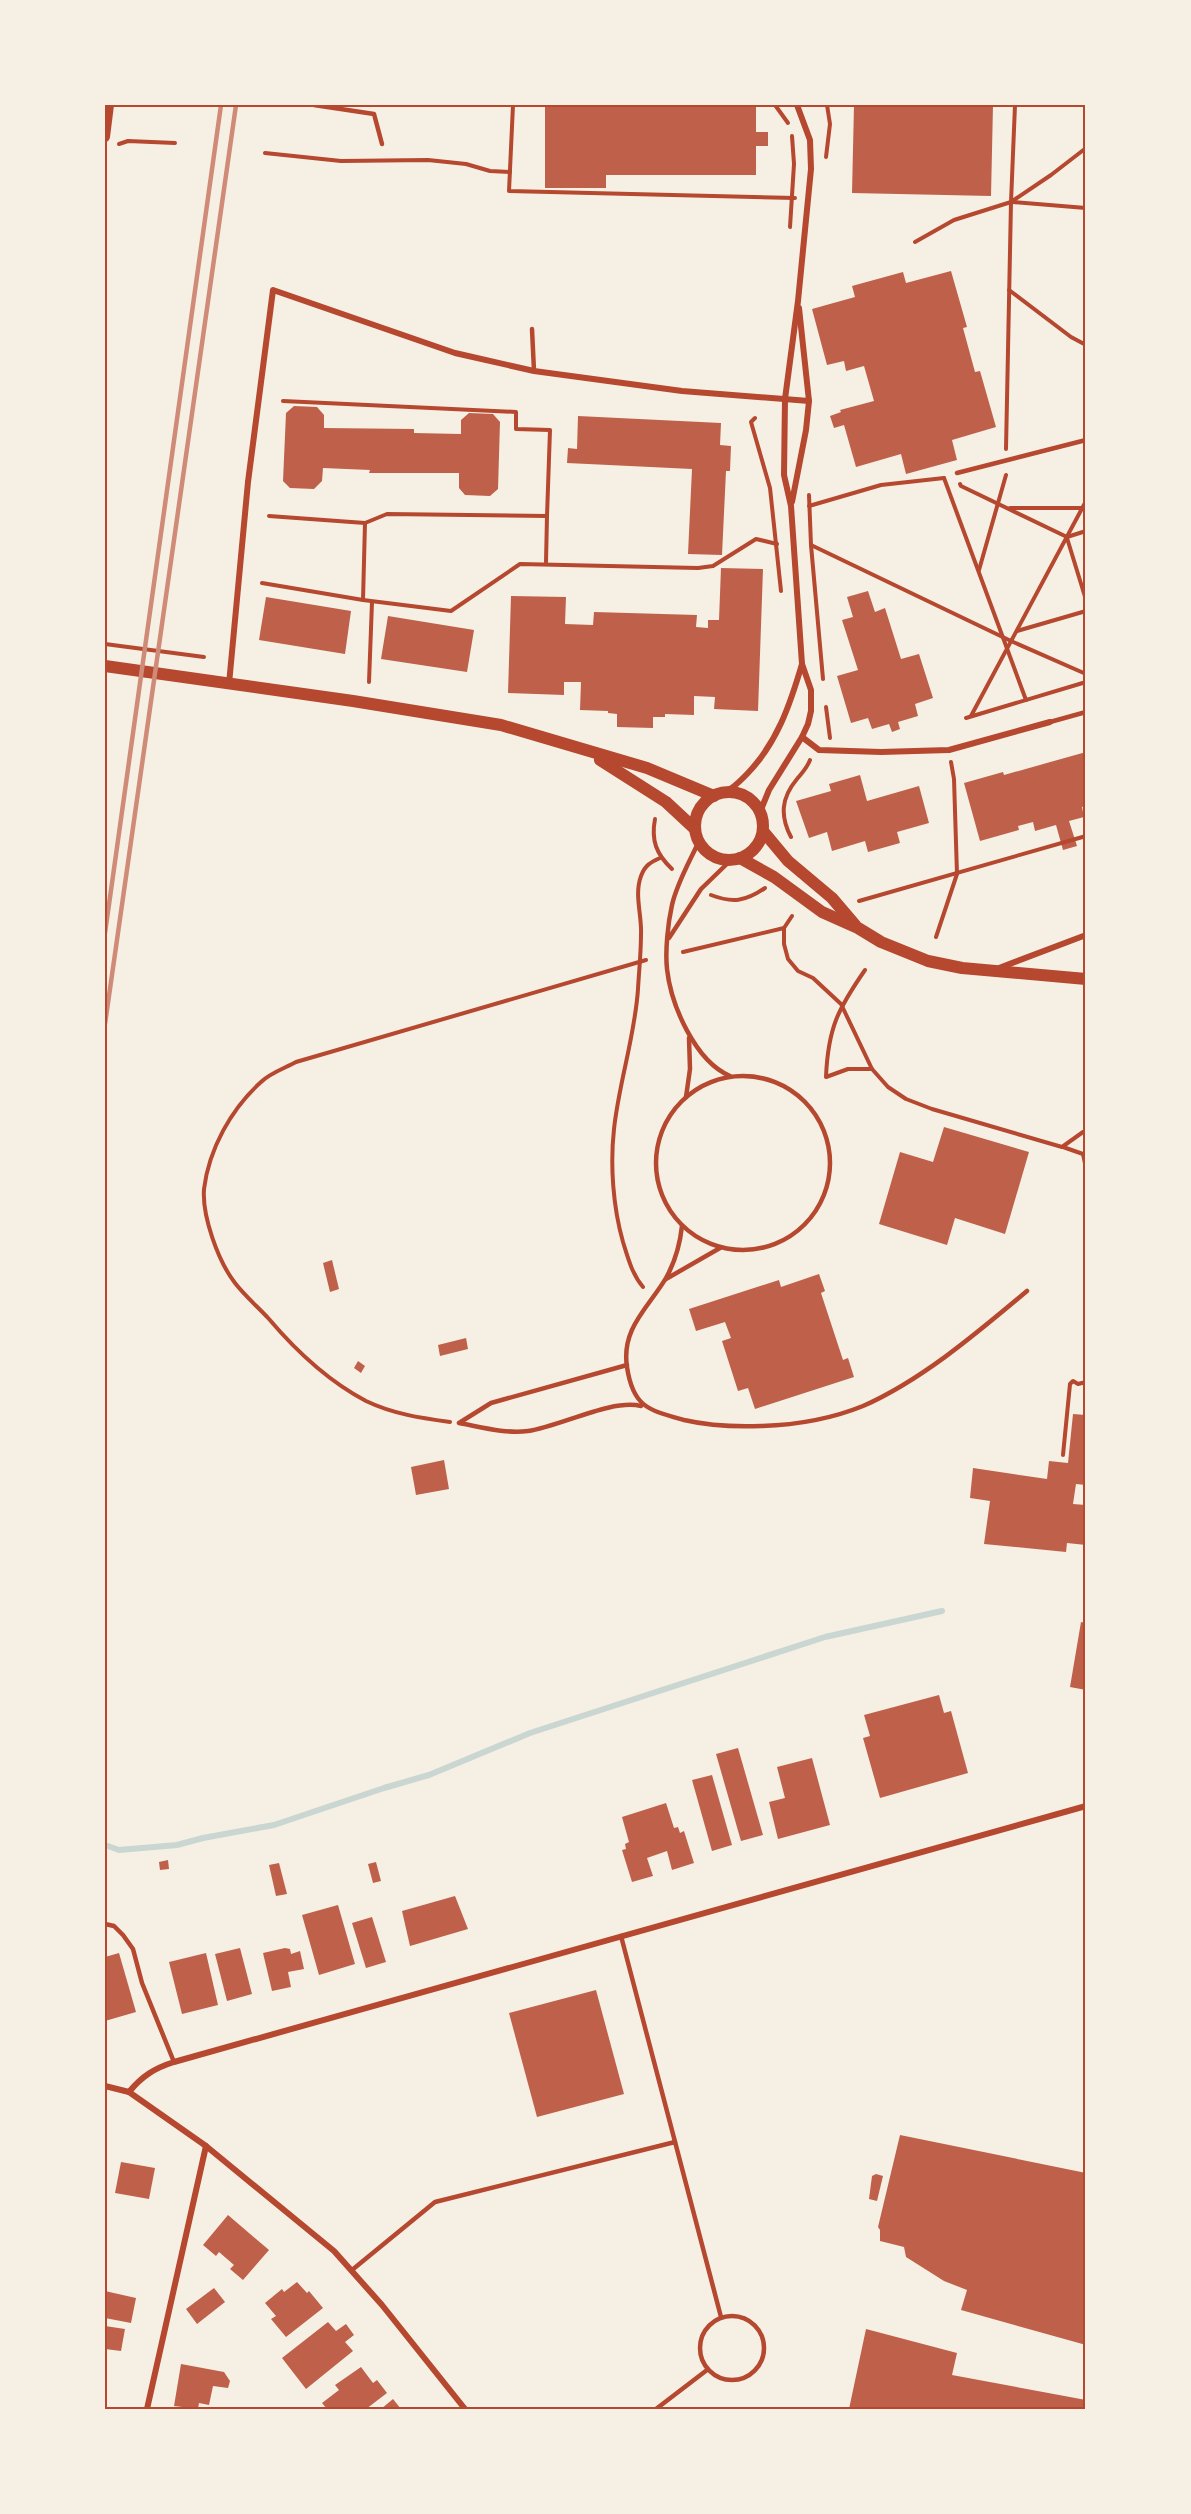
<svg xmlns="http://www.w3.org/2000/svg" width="1191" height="2514" viewBox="0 0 1191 2514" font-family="'Work Sans',sans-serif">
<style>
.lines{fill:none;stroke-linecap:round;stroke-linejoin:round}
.stream{stroke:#c9d6d2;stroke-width:6}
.building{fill:#bf614a}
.path{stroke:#b5482f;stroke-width:4}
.service{stroke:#b5482f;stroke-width:4.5}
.minor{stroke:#b5482f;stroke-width:6}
.tertiary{stroke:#b5482f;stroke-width:10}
.secondary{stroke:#b5482f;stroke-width:12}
.rail{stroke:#cf8b77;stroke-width:4.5}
.neatline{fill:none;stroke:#b5482f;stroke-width:2}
</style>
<rect width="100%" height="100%" fill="#f6efe4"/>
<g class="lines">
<polyline class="stream" points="105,1845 119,1850 177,1845 203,1838 274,1825 384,1788 429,1775 530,1733 825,1637 942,1611"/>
</g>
<g class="building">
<polygon points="545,105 756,105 756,132 768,132 768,146 756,146 756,175 606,175 606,188 545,188"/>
<polygon points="854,105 993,105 991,196 852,193"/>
<polygon points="951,271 967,327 963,328 975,372 980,371 996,427 952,440 957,460 906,474 901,454 856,467 844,425 834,428 830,416 841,412 840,410 874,401 864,366 846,371 844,361 827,365 812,309 855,297 852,286 903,272 906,283"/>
<polygon points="294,406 317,407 324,415 324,428 414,429 414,433 461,434 461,420 469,413 493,414 500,422 498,489 490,496 465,495 459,488 459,473 369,473 370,470 323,468 322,481 314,489 290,488 283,481 286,413"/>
<polygon points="578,416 721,423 720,445 731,446 730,471 726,471 722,555 688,554 692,469 567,463 568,448 577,449"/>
<polygon points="721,568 763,569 758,711 714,709 715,697 694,696 694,715 665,714 665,717 653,717 653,728 617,727 617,714 608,713 608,711 580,710 581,682 564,682 564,695 508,693 511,596 566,597 565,624 593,625 594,612 697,615 696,627 708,628 708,620 719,620"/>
<polygon points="868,591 875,612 885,608 901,659 919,654 933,698 915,704 918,716 898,722 900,729 892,732 889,724 872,729 868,718 851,723 837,676 858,670 842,620 853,617 847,597"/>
<polygon points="266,597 351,611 345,654 259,640"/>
<polygon points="388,616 474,630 467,672 381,659"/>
<polygon points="1086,752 1086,806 1082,807 1084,817 1069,821 1077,846 1063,850 1056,825 1035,831 1033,822 1018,826 1019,830 980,841 964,783 1003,772 1004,775"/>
<polygon points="860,775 867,801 919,786 929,823 897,832 900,843 868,852 865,841 832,851 827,832 809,838 796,801 831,791 829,784"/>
<polygon points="944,1127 1029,1152 1005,1234 955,1218 947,1245 879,1224 900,1152 933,1162"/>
<polygon points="332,1260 339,1289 330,1292 323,1263"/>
<polygon points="819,1274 825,1291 821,1293 843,1360 848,1358 854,1377 755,1409 748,1388 738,1391 722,1341 731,1338 725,1322 696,1331 689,1309 779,1280 781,1287"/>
<polygon points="466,1338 468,1349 440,1356 438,1345"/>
<polygon points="358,1361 365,1366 361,1373 354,1368"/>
<polygon points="1073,1414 1086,1415 1086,1485 1076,1484 1073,1504 1086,1505 1086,1545 1067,1543 1066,1552 984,1544 990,1501 970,1498 973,1468 1047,1479 1049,1461 1068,1463"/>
<polygon points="444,1460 449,1489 416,1495 411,1467"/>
<polygon points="1081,1622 1086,1623 1086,1690 1070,1687"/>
<polygon points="939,1695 944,1713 951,1711 968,1773 880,1798 863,1738 870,1736 864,1715"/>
<polygon points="738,1748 763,1835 741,1841 716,1754"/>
<polygon points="812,1758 830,1825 778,1839 769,1802 785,1798 777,1767"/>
<polygon points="712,1775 732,1845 712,1851 692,1780"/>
<polygon points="666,1803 674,1828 678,1827 680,1833 684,1831 694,1863 672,1870 667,1851 647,1858 653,1876 632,1882 622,1850 626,1849 625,1844 629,1842 622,1817"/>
<polygon points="168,1860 169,1869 160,1870 159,1862"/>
<polygon points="376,1862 381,1881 373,1883 368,1864"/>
<polygon points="279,1863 287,1894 276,1896 269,1865"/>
<polygon points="455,1896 468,1929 410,1946 402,1911"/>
<polygon points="338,1905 355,1964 319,1975 302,1915"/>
<polygon points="372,1917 386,1962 366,1968 352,1923"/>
<polygon points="240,1948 252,1994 227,2001 215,1954"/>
<polygon points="285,1948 290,1949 291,1954 300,1951 304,1969 288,1972 291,1987 272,1991 263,1953"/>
<polygon points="119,1953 136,2012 105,2021 105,1957"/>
<polygon points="206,1953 218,2005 182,2014 169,1962"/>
<polygon points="596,1990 624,2094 537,2117 509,2013"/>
<polygon points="900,2135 1086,2173 1086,2345 961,2310 967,2290 944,2281 906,2257 904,2247 880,2241 880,2230 878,2227"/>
<polygon points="121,2162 155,2168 149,2199 115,2193"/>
<polygon points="876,2174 883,2176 877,2201 869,2199 872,2176"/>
<polygon points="228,2215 269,2250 243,2280 230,2269 234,2265 219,2252 216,2256 203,2245"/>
<polygon points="297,2282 307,2293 309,2291 323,2308 286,2337 271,2319 276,2316 265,2303 282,2289 284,2292"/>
<polygon points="214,2288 225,2302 197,2324 186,2309"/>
<polygon points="105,2291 136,2298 131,2323 105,2318"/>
<polygon points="328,2322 336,2331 346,2324 354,2335 345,2342 353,2351 306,2389 282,2358"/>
<polygon points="105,2326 125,2329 121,2351 105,2349"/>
<polygon points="866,2329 957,2353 952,2375 1086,2400 1086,2409 849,2409"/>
<polygon points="181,2364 224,2372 230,2381 228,2388 213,2386 209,2405 199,2403 198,2409 174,2406"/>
<polygon points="361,2367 373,2383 377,2380 387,2393 366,2409 327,2409 322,2403 339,2390 335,2385"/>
<polygon points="393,2399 401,2409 381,2409"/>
</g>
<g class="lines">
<g class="path">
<polyline points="513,105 509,191 795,198"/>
<polyline points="775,105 788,123"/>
<polyline points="119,144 128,141 175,143"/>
<polyline points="265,153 341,161 428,160 466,164 490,171 510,172"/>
<polyline points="826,157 830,124 827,105"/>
<polyline points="1012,202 1086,208"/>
<polyline points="790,227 794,164 792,136"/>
<polyline points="915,242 954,220 1011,202 1051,175 1086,148"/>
<polyline points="1009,290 1071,337 1086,345"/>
<polyline points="283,401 516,412 516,429 550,430 547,516"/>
<polyline points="755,418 751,422 770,488 781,591"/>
<polyline points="1006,449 1011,202 1015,105"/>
<polyline points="944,478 1026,700"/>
<polyline points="960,484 961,486 1067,537 1086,531"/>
<polyline points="809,495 811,545 823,679"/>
<polyline points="809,506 881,485 944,478"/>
<polyline points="1010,508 1086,508"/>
<polyline points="269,516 365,523 387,514 547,516 546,562"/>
<polyline points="1067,538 1086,600"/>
<polyline points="811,545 1011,641 1086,674"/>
<polyline points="979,570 1006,475"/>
<polyline points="262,583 363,600 451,611 520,564 698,568 713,566 756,539 777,544"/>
<polyline points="363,600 365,523"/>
<polyline points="1017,631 1086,611"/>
<polyline points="105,644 204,657"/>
<polyline points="369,682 372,602"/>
<polyline points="826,707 830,738"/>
<polyline points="971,716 1086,501"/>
<polyline points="966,718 1086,682"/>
<path d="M 655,819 C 651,840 656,854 672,869"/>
<path d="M 791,837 C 780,816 781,798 797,779 C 802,773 807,768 810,760"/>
<path d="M 711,895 C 732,903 745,902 765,888"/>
<polyline points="859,901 1086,836"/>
<polyline points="792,916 784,928 784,944 788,959 798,971 813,978 841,1004 872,1069 888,1087 906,1099 932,1109 1062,1147 1083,1132 1086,1133"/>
<polyline points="936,937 957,874 954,779 951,762"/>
<polyline points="683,952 784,928"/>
<path d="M 865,970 C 838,1009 828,1028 826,1077 L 848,1069 L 872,1069"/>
<polyline points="1063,1147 1083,1154 1086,1168"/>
<path d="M 643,1287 C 632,1274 628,1258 623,1242 C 613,1207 610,1165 614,1129 C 619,1082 635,1036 638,989 C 639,971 641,953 641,934 C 642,915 634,895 641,876 C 645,865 651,862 660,858"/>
<path d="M 450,1422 C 421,1418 393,1414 366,1401 C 328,1381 297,1352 269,1319 C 258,1307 245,1296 235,1283 C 218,1261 202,1216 204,1189 C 209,1149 231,1109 261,1082 C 270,1073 285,1068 296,1062 L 646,960"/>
<polyline points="1063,1455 1070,1384 1073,1381 1078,1384 1086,1382"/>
</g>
<g class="service">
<polyline points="314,105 374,114 382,144"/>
<polyline points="532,329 534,371"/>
<polyline points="957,473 1086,440"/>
<polyline points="1050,722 1086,712"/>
<path d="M 699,841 C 690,861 677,883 672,905 C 668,923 665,950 667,969 C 671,1005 695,1061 730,1076"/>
<polyline points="669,938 701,889 731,860"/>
<circle cx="743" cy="1163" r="87"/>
<polyline points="686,1097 690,1069 689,1038"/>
<path d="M 682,1226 C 680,1244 675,1262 666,1278 C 649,1307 621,1328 627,1367 C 633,1407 648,1410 684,1420 C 710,1426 735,1427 761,1426 C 795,1425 831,1419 863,1406 C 922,1380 978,1332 1027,1291"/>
<polyline points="666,1279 720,1248"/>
<path d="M 627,1365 L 491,1403 L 459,1423 C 481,1427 506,1434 528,1431 C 561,1426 611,1399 641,1406"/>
<polyline points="105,1924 114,1926 123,1935 133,1949 142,1983 174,2062"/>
<polyline points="621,1936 721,2317"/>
<polyline points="352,2270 435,2202 675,2142"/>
<circle cx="732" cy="2348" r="32"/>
<polyline points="656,2409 707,2370"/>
</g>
<g class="minor">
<polyline points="792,502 806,430 809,401 799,308"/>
<polyline points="229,684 248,482 273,290 455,353 534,371 682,391 809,401"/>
<polyline points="802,737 819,750 881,752 949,750 1050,722"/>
<path d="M 725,792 C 734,788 740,781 747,774 C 777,743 790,705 802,664"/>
<polyline points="760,812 769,790 802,737 808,724 811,711 811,690 802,664 791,506 784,475 785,399 798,301 811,169 810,140 797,105"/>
<polyline points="999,968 1086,935"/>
<path d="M 105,2086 L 129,2092 C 142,2076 155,2068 174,2062 L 1086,1806"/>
<polyline points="129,2092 206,2146 334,2251 382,2305 465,2409"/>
<polyline points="147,2409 206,2146"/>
</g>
<polyline class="tertiary" points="105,137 109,105"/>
<g class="secondary">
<polyline points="105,666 353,701 501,725 647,768 714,796"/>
<polyline points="600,760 666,802 695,829"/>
<circle cx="729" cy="826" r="34"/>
<polyline points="763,831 788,861 832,898 855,925"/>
<polyline points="740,858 774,877 822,912 858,928 881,942 928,961 962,968 1086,979"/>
</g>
<g class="rail">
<polyline points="105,933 221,105"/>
<polyline points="105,1024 236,105"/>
</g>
</g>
<rect width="1191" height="2514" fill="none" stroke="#f6efe4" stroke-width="213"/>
<rect x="106" y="106" width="978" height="2302" class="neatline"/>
</svg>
